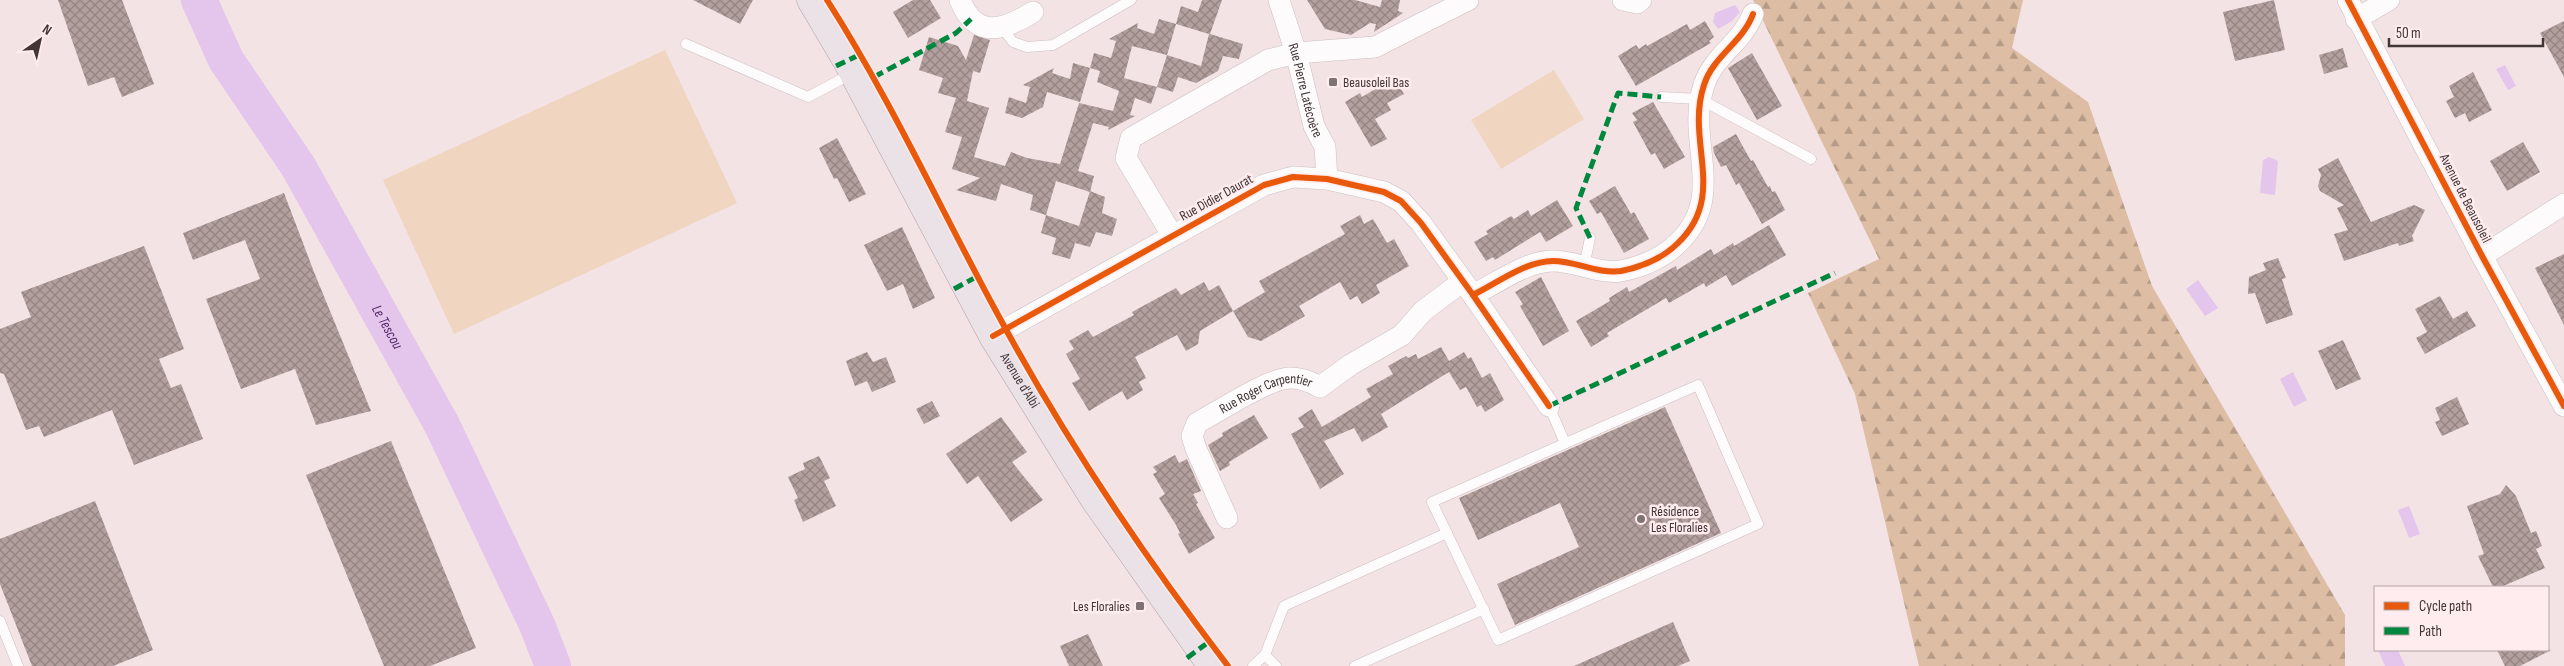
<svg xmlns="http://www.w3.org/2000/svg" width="2564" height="666" viewBox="0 0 2564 666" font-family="'Sofia Sans Condensed',sans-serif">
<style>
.forest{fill:url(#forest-firs)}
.green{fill:#f0d5c1}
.water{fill:#e4c6ec}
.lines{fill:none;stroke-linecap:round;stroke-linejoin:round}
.river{stroke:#e4c6ec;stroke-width:36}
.building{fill:url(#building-cross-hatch)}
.lane-casing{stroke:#ccbfc1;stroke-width:11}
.street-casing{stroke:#ccbfc1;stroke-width:22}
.primary-casing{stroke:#b3a0a8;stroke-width:29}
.lane{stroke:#fdfbfb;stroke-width:10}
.street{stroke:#fdfbfb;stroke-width:21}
.primary{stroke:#eae2e6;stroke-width:28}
.quiet{stroke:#00873e;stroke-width:5;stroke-dasharray:10 5;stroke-linecap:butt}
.cycleway-casing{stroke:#ffecee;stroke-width:9}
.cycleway{stroke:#e8590c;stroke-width:6}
.poi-dot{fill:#7f7273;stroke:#ffecee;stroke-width:2}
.labels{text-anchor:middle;stroke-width:5;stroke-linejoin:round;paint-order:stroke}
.poi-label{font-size:14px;fill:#413536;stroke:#ffecee;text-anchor:start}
.street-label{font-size:14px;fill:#413536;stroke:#ffecee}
.water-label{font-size:15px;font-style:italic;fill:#532867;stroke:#ffecee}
</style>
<defs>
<pattern id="forest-firs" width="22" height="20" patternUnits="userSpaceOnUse" patternTransform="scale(1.25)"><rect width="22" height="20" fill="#ddbda4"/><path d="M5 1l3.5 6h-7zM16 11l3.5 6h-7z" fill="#b59a86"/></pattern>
<pattern id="building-cross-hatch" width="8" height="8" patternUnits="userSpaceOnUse" patternTransform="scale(1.25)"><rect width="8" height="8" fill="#b3a09e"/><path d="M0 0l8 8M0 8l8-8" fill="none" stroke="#938382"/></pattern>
</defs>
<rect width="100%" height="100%" fill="#f3e3e5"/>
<polygon class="forest" points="1753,0 2023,0 2012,48 2088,102 2152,286 2345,615 2345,666 1919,666 1855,394 1808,293 1879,259"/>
<g class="green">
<polygon points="665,50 737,203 454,334 383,180"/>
<polygon points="1554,70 1584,119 1501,169 1471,120"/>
</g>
<g class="water">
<polygon points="1735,5 1740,12 1732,21 1718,29 1713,22 1715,13"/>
<polygon points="2505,65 2516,86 2508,90 2496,69"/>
<polygon points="2269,157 2278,161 2275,195 2260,193 2263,160"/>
<polygon points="2198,280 2218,308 2205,316 2186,289"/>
<polygon points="2293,372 2307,400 2294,407 2280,379"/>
<polygon points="2409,506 2420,534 2409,538 2398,510"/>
<polygon points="2378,650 2398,650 2405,666 2385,666"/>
</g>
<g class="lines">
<path class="river" id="s1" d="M 199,0 L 226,60 L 298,166 L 442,425 L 538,627 L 553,666"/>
</g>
<g class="building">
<polygon points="58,0 122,0 154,84 122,97 114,77 88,86"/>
<polygon points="693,0 753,0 740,24"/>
<polygon points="913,0 930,0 941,18 908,38 893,12"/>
<polygon points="1202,0 1222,0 1210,34 1243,44 1239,59 1223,56 1218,71 1196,83 1178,77 1173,92 1157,87 1167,55 1201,66 1209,34 1176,24 1181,6 1198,12"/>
<polygon points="1307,0 1355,0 1380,7 1382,0 1400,0 1398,11 1403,13 1374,32 1376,24 1370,23 1351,35 1325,29"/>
<polygon points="2274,0 2285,50 2235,61 2223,12"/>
<polygon points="1159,19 1176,24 1167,55 1132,46 1124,78 1157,87 1151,104 1135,98 1130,115 1135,116 1108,130 1109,127 1093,123 1078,171 1094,176 1090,192 1056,181 1046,215 1030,210 1033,195 1001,184 996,201 956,190 980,178 952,169 962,137 945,132 956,98 938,93 943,78 919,70 929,37 958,46 966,60 974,35 990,40 980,73 973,71 967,101 961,99 989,108 974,157 1005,166 1011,152 1027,158 1060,164 1079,103 1113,111 1119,91 1097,82 1100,71 1090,68 1094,53 1111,58 1116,41 1109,39 1138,23 1137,28 1154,34"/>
<polygon points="1705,21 1714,37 1709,41 1711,43 1636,86 1618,56 1636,45 1639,49 1646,44 1647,46 1687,24 1690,30"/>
<polygon points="2564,21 2564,77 2540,33"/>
<polygon points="2343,48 2348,67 2324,74 2319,55"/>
<polygon points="1752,53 1782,106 1757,120 1728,68"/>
<polygon points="1073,63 1090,68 1080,102 1047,92 1043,107 1022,118 1005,113 1009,97 1026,103 1030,87 1023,85 1054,68 1052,73 1070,79"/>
<polygon points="2473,72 2492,110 2469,122 2465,113 2455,118 2446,101 2454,97 2449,86"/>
<polygon points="1394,78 1404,94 1387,103 1391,110 1375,119 1387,139 1371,147 1345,102 1360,93 1362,97"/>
<polygon points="1653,102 1685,157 1664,169 1655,153 1651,155 1633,122 1637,120 1632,113"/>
<polygon points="1736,134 1751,161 1753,160 1768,187 1770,186 1772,192 1775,191 1785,210 1762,224 1739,183 1736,185 1726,165 1721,167 1714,153 1713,147"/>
<polygon points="837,138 866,194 849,202 837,178 834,179 819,148"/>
<polygon points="2523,142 2540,172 2507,191 2490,161"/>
<polygon points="2338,158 2371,222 2414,205 2425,210 2412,236 2414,241 2399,246 2398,243 2344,261 2334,234 2348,230 2337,208 2344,205 2320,191 2318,186 2321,175 2318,169"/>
<polygon points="1615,186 1631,214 1634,212 1649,239 1624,253 1601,212 1597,214 1589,201"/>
<polygon points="1090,191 1105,197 1102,213 1117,219 1112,236 1096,232 1090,247 1075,243 1070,259 1052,254 1056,238 1041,233 1046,215 1079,226"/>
<polygon points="284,193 314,272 371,411 316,425 295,369 241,389 206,299 260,279 245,240 193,260 183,233"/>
<polygon points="1557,200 1573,226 1546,242 1540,232 1495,260 1493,257 1486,261 1474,242 1488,234 1486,231 1511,216 1514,219 1528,210 1531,216"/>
<polygon points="1360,215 1364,224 1373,219 1387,243 1394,239 1409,266 1376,285 1380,293 1362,304 1357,296 1350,300 1340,282 1299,306 1305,316 1261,341 1248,337 1233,311 1265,292 1259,281 1345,234 1340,226"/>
<polygon points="1769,225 1786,255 1732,286 1726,275 1706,287 1704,283 1669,303 1666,298 1607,333 1609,336 1591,347 1576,321 1610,301 1609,298 1627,287 1629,292 1676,266 1677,270 1711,249 1714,255 1733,243 1734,246"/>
<polygon points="902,227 935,298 913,309 903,284 887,291 864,245"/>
<polygon points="144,246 184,349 159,359 171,388 181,384 203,439 134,465 112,410 44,437 39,426 26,430 4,374 0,373 0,329 31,317 21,292"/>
<polygon points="2564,254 2564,325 2535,268"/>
<polygon points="2278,258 2286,278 2282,279 2293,315 2266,324 2255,293 2248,294 2249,277 2266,270 2263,263"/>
<polygon points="1541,277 1569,331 1543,346 1520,306 1523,304 1515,292"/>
<polygon points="1204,282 1209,291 1219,285 1233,311 1200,331 1198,344 1186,351 1177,335 1135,357 1146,378 1139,382 1143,390 1127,400 1122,391 1089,411 1072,383 1080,379 1066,354 1074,349 1069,341 1088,330 1093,337 1134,315 1132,312 1176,288 1181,295"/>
<polygon points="2440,296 2453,319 2467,311 2476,326 2425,354 2416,338 2427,332 2415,309"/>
<polygon points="2343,340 2361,379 2336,390 2318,351"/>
<polygon points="1441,347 1449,361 1464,352 1468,359 1471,357 1482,378 1490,373 1504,400 1485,412 1481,405 1477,407 1466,387 1460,390 1449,372 1381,414 1388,427 1362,442 1354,428 1324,441 1344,474 1320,489 1291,434 1304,427 1298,418 1312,409 1322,427 1371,397 1366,389 1393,374 1388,366 1406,356 1408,358 1416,354 1418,359"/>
<polygon points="867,352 873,362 886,357 896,382 872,392 867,381 855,386 846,361"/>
<polygon points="2457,397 2469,424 2442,436 2435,422 2440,420 2435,408"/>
<polygon points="932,401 940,416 924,424 916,409"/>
<polygon points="1665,407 1721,533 1515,625 1497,584 1579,547 1560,503 1478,540 1459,498"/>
<polygon points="1254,415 1268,438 1229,462 1230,465 1220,471 1208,445 1223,436 1222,433"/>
<polygon points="1001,417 1027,452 1012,462 1043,500 1011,522 978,476 967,484 946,454"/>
<polygon points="391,441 476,648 430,666 384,666 306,475"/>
<polygon points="1175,455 1179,463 1187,459 1201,491 1193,494 1198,503 1196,504 1215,538 1189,554 1178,534 1180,533 1176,525 1159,498 1165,494 1153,474 1157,472 1153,467"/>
<polygon points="819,456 830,478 824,481 836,506 803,522 794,500 798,498 788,477 805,469 803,463"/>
<polygon points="2506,485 2516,496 2531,533 2536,531 2542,546 2536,549 2545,568 2501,587 2493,587 2478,556 2484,554 2467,506 2500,494"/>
<polygon points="95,501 153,650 113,666 32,666 0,584 0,539"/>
<polygon points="1673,622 1690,661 1678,666 1574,666"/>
<polygon points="1088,634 1103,666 1069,666 1060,646"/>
<polygon points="2497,650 2551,650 2520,666 2505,666"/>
</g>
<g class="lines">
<defs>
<g id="lane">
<polyline points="1002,28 1013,42 1027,47 1053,45 1131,0"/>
<polyline points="686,44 808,97 853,73"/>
<polyline points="1661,97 1700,99 1811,159"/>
<polyline points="1584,267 1590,238"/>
<polygon points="1698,385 1758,524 1498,640 1432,502"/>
<polyline points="1549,406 1565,443"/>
<polyline points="0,621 18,666"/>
<polyline points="1265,655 1276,666"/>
<polyline points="1253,666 1265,655 1284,606 1447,533"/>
<polyline points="1355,666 1484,609"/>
</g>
<g id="street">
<path d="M 960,0 C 976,40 1004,30 1033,12"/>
<path id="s2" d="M 1279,0 L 1296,53 L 1314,126 L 1325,147 L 1327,179"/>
<polyline points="1623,0 1637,3 1641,0"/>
<polyline points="2348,0 2482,256 2564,406"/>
<polyline points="2356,19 2389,0"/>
<polyline points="1172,235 1126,158 1131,138 1268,60 1296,53 1375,47 1468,0"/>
<polyline points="2482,256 2564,204"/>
<path d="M 1473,295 C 1497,283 1526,261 1553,261 C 1576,261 1597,274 1621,271 C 1641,267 1663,258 1678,243 C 1728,195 1685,142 1704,85 C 1713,56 1743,42 1753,14"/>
<polyline points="993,336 1264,185 1293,177 1327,179 1384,192 1401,201 1421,223 1473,295 1549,406"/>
<path id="s3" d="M 1227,518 L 1196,449 L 1192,436 L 1197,423 C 1218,412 1270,377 1291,378 C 1302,378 1311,382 1320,387 L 1350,365 L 1402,335 L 1423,311 L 1463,281"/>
</g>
<g id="primary">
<path id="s4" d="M 811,0 L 847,61 L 993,336 L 1095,500 L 1212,666"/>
</g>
</defs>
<use href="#lane" class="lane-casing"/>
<use href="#street" class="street-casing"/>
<use href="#primary" class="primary-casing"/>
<use href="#lane" class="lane"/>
<use href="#street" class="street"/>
<use href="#primary" class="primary"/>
<g class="quiet">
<polyline points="836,66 861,54"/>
<polyline points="874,77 956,33 971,19"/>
<polyline points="1590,238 1576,208 1618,93 1661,97"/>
<polyline points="954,289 978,276"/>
<polyline points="1549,406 1835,273"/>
<polyline points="1187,658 1210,641"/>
</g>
<defs>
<g id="cycleway">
<path d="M 827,0 C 891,100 940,208 997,313 C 1063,436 1143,555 1228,666"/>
<polyline points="2348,0 2482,256 2564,406"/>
<path d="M 1473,295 C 1497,283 1526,261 1553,261 C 1576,261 1597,274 1621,271 C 1641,267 1663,258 1678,243 C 1728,195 1685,142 1704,85 C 1713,56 1743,42 1753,14"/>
<polyline points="993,336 1264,185 1293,177 1327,179 1384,192 1401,201 1421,223 1473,295 1549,406"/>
</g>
</defs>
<use href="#cycleway" class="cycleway-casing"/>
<use href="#cycleway" class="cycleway"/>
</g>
<g class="poi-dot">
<rect x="1328" y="77" width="10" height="10" rx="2.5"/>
<circle cx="1641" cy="519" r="5"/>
<rect x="1135" y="601" width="10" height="10" rx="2.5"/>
</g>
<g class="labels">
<g class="poi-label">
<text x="1343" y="87">Beausoleil Bas</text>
<text x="1651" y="516">Résidence<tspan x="1651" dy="16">Les Floralies</tspan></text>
<text x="1130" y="611" text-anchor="end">Les Floralies</text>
</g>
<g class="street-label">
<text dy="5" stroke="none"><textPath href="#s2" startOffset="94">Rue Pierre Latécoère</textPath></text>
<text transform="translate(1216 197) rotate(-29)" y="5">Rue Didier Daurat</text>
<text transform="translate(2466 198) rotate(63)" y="5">Avenue de Beausoleil</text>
<text dy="5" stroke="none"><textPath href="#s4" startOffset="434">Avenue d'Albi</textPath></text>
<text dy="5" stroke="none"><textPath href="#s3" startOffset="180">Rue Roger Carpentier</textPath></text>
</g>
<g class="water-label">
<text dy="5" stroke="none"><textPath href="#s1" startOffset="378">Le Tescou</textPath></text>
</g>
</g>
<rect x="2374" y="586" width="175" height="65" fill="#ffecee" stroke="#b3a3a4"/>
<rect x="2384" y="602" width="25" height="8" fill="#e8590c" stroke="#b3a3a4"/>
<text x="2419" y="611" font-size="15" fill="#413536">Cycle path</text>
<rect x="2384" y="627" width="25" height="8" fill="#00873e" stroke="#b3a3a4"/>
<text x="2419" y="636" font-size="15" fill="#413536">Path</text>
<g transform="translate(40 40) rotate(34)" stroke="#ffecee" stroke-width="4" paint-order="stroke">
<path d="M0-4L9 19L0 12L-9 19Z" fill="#413536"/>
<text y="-8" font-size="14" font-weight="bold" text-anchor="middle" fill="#413536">N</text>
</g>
<path d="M2389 38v8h154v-8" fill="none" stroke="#413536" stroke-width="2.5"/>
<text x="2396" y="38" font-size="15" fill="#413536" stroke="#ffecee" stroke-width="4" paint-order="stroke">50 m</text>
</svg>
